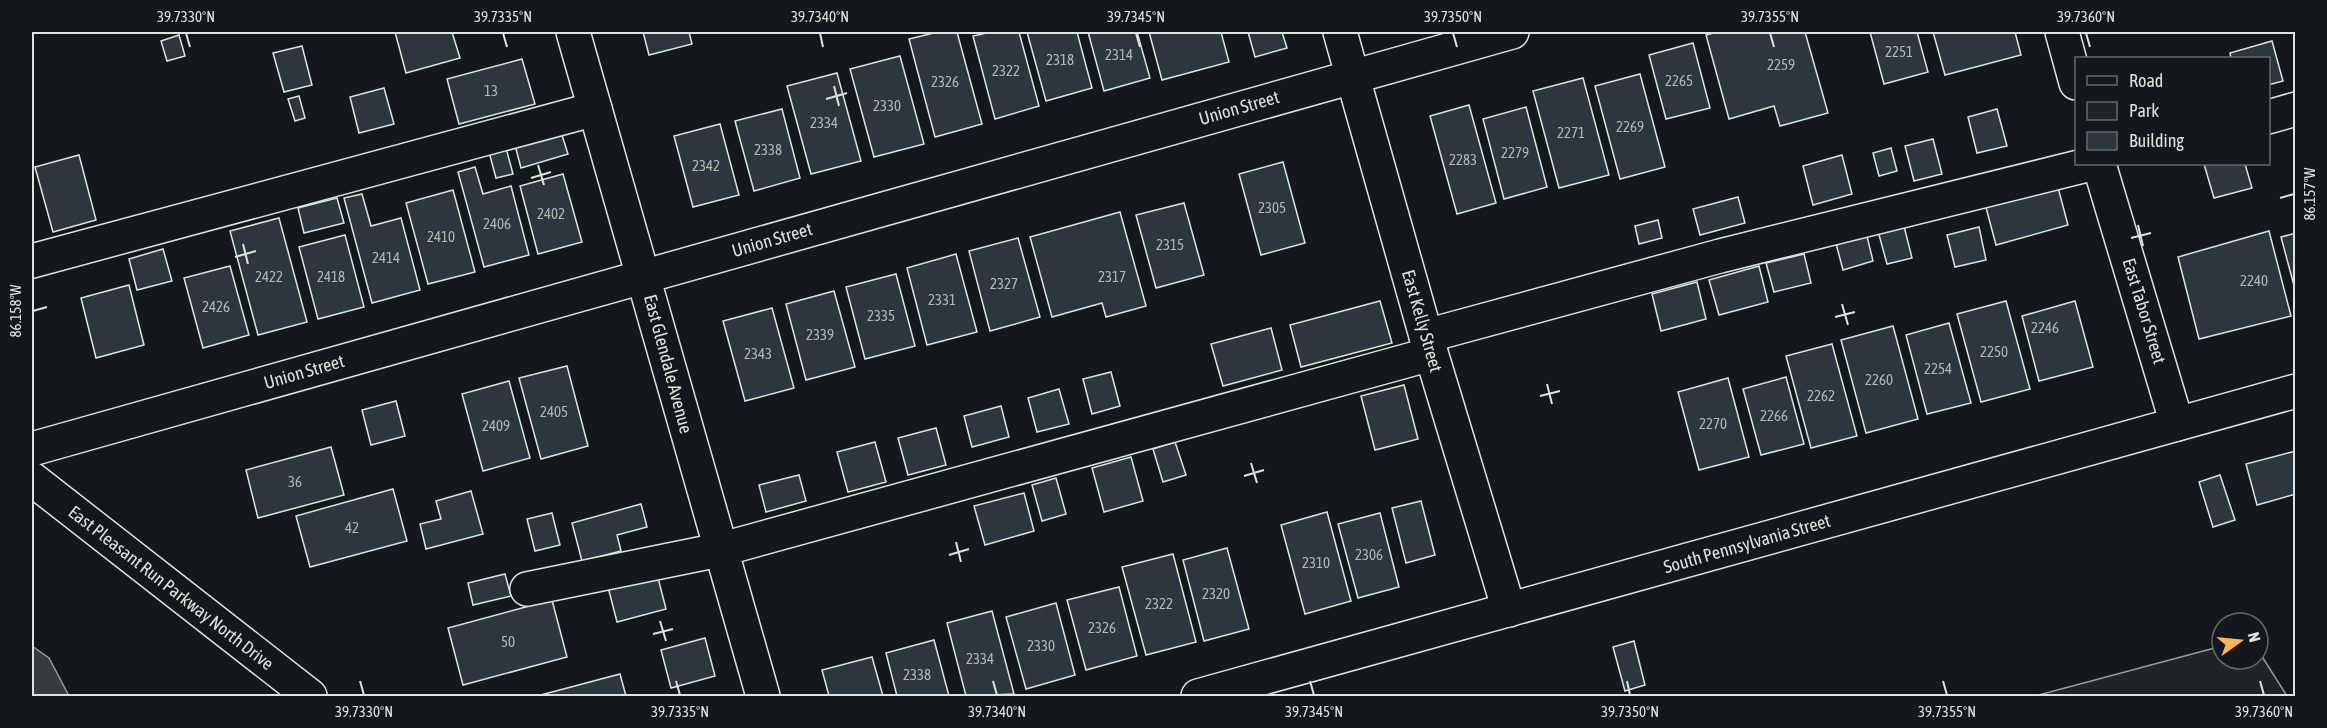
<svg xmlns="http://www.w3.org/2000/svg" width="2327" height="728" viewBox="0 0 2327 728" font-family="'Asap Condensed',sans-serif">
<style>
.green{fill:#202428;stroke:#939e99;stroke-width:1.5}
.water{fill:#363b3e;stroke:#939e99;stroke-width:1.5}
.building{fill:#2c363c;stroke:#d8e6dc;stroke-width:1.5}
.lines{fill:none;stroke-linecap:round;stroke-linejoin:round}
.minor-casing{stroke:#d8e6dc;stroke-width:36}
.minor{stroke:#14181c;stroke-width:33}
.ticks{fill:none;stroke:#d8e6dc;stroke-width:2}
.labels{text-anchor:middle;stroke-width:4.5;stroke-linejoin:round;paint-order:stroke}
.number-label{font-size:15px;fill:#adbab4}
.street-label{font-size:18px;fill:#d8e6dc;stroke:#14181c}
.neatline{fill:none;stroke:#d8e6dc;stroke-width:2}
.ticks-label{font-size:15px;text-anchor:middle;fill:#d8e6dc}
</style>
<rect width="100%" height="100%" fill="#14181c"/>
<polygon class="green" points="2222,646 2222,659 2258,659 2258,650 2287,696 2035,696"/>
<polygon class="water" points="32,646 49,658 69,696 32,696"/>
<g class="building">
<polygon points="395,32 452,32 460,58 406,73"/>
<polygon points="643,32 689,32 692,44 649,55"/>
<polygon points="938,32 957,32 982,124 935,137 909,39"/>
<polygon points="991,32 1019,32 1039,106 995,119 973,36"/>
<polygon points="1027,32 1077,32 1092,88 1046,101"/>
<polygon points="1088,32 1137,32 1150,78 1104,91"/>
<polygon points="1149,32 1221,32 1229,62 1162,80"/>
<polygon points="1248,32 1282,32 1287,48 1255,57"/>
<polygon points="1717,32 1805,32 1828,113 1780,126 1774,106 1729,119 1706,35"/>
<polygon points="1870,32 1917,32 1928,72 1884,84"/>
<polygon points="1933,32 2015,32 2021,55 1945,75"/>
<polygon points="179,35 185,56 167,61 161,41"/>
<polygon points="2272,41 2283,81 2268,85 2268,58 2231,58 2230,53"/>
<polygon points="1693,43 1710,108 1666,119 1649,55"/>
<polygon points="302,46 312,85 284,92 273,53"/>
<polygon points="900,56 924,144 874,157 850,69"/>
<polygon points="522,59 535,104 459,124 447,79"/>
<polygon points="837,73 861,161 811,174 787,86"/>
<polygon points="1640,74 1665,167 1620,179 1595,86"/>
<polygon points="1583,78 1609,175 1559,188 1533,91"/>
<polygon points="384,88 394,124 359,133 350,97"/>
<polygon points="299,96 305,118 295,121 288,99"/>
<polygon points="1469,105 1496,203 1457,214 1430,116"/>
<polygon points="1526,107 1547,187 1504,199 1483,119"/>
<polygon points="782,109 800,178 754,191 735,121"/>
<polygon points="1997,109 2007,146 1977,153 1968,117"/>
<polygon points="720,124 739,195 693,207 674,136"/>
<polygon points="561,132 568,154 521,168 515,145"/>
<polygon points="1933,139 1942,174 1914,181 1905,146"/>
<polygon points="506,148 513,174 496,178 489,152"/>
<polygon points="1891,148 1897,171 1879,176 1873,153"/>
<polygon points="79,155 96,220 53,232 35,167"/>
<polygon points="1842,155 1852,194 1813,205 1803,166"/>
<polygon points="1283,162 1305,243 1261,255 1239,174"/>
<polygon points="2204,164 2245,164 2252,188 2214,198"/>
<polygon points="475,167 483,194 511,186 529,255 484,267 458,172"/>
<polygon points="563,174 582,242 538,254 520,186"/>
<polygon points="2056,180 2068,225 1996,245 1984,200"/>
<polygon points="453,190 475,272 428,284 406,203"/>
<polygon points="362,194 371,226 401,218 420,290 372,303 344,198"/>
<polygon points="1738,197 1745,223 1700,235 1693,209"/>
<polygon points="337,198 344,223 304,233 298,208"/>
<polygon points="1184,203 1204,275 1156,288 1136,215"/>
<polygon points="1120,212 1146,306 1106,317 1102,303 1052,317 1030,237"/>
<polygon points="279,218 307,322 258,335 230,231"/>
<polygon points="1658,220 1662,238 1639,244 1635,226"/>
<polygon points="1904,226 1912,258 1887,264 1878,231"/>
<polygon points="1979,227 1986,260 1955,267 1947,235"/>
<polygon points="1865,228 1873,261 1843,270 1834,236"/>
<polygon points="2269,231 2291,316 2199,339 2178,257"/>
<polygon points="2296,233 2296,293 2281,237"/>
<polygon points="345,235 364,307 318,319 299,247"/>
<polygon points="1018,238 1040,317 990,331 969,251"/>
<polygon points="163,249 172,281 137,290 129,259"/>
<polygon points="956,254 977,332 927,345 907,268"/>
<polygon points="1804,254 1811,283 1774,292 1766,263"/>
<polygon points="230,266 249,335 203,348 184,278"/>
<polygon points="1759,266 1768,302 1719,315 1709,280"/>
<polygon points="896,274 915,346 865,359 846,287"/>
<polygon points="1697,282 1706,319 1661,331 1652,294"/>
<polygon points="129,285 144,345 96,358 81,298"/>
<polygon points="834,291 855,367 806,380 786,304"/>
<polygon points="1380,301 1392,343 1301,367 1290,325"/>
<polygon points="2006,301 2030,389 1981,402 1957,314"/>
<polygon points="2075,301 2093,367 2039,381 2022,316"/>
<polygon points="772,308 794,388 745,401 723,321"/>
<polygon points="1949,323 1971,403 1927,414 1906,335"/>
<polygon points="1893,326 1918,419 1866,433 1841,340"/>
<polygon points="1271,328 1282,370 1223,386 1211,344"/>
<polygon points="1832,344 1857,436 1811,448 1786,356"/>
<polygon points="567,366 588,446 541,459 519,378"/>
<polygon points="1111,372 1120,406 1092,414 1083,379"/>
<polygon points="1786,377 1804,444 1761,455 1743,389"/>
<polygon points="1728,378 1749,457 1699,470 1678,392"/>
<polygon points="509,381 530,458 483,471 462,394"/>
<polygon points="1404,385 1418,439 1375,450 1361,396"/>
<polygon points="1059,389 1069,424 1037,432 1028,398"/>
<polygon points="396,401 405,436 371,445 362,410"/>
<polygon points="1001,406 1009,437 972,447 964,416"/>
<polygon points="936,428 946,465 908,475 898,438"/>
<polygon points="875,442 886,482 848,492 837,452"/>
<polygon points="1175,442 1186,475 1163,482 1153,449"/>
<polygon points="331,447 344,495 258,518 246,470"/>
<polygon points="2296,451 2296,494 2257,505 2246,464"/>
<polygon points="1131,457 1143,501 1104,512 1092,468"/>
<polygon points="799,475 806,501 766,512 759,485"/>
<polygon points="2220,475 2235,520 2213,527 2199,482"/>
<polygon points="1056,478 1066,514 1042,521 1032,485"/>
<polygon points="393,489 407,541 310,567 296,516"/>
<polygon points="471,491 483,534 426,549 420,524 441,519 436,501"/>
<polygon points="1024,493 1034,531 985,545 974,506"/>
<polygon points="1421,501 1435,555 1406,563 1392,508"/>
<polygon points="641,504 647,527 617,535 621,551 582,561 572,523"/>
<polygon points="1327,512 1351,601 1305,614 1281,525"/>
<polygon points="552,513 560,545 535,551 527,519"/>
<polygon points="1380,513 1399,587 1358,598 1338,524"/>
<polygon points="1227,548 1249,629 1204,641 1183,560"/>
<polygon points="1173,554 1196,642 1146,655 1122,567"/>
<polygon points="656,570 666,609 617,622 607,583"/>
<polygon points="505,574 511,596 473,605 468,583"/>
<polygon points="1119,587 1137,656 1086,670 1067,600"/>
<polygon points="552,600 567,657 463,685 448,628"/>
<polygon points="1056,603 1075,675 1026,689 1006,617"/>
<polygon points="992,611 1014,694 966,696 947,623"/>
<polygon points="705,638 715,676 671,688 661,650"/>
<polygon points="934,640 949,696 897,696 886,653"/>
<polygon points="1634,641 1645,685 1625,691 1613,647"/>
<polygon points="872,657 883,696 829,696 822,670"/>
<polygon points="620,674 626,696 537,696"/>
</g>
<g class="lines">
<defs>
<g id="minor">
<polyline points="573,32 763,696"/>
<polyline points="1340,32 1426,336 1509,610"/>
<polyline points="2062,32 2076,83"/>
<polyline points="2268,117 2296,109"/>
<polyline points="2099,164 2177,424"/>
<polyline points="32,261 595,109"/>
<polyline points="1426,336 1720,256 2091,164"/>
<polyline points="32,449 1512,32"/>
<polyline points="32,479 310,696"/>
<polyline points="527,589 719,550 1431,354"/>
<polyline points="1198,696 2296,391"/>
</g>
</defs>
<use href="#minor" class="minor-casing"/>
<use href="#minor" class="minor"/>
</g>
<path class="ticks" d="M 186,33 L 190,47M 503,33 L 507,47M 820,33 L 823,47M 1136,33 L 1140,47M 1453,33 L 1457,47M 1770,33 L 1774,47M 2086,33 L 2090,47M 834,86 L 839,106M 826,99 L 847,93M 538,165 L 544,185M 531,178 L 551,172M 2280,198 L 2294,194M 2138,225 L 2143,246M 2131,238 L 2151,233M 243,244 L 248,264M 235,257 L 256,251M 1842,304 L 1848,325M 33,311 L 47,307M 1835,317 L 1855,312M 1547,384 L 1552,404M 1540,396 L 1560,391M 1251,463 L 1257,483M 1244,476 L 1264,470M 956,542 L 961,562M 949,555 L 969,549M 660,621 L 666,641M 653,634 L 673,629M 360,681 L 364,695M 676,681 L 680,695M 993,681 L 997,695M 1310,681 L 1314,695M 1627,681 L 1630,695M 1943,681 L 1947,695M 2260,681 L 2264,695"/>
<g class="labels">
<g class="number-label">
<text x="1899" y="57">2251</text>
<text x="1119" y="60">2314</text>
<text x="1060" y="65">2318</text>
<text x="1781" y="70">2259</text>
<text x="1006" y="76">2322</text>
<text x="1679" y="86">2265</text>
<text x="945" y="87">2326</text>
<text x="491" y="96">13</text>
<text x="887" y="111">2330</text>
<text x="824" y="128">2334</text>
<text x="1630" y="132">2269</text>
<text x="1571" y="138">2271</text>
<text x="768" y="155">2338</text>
<text x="1515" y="158">2279</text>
<text x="1463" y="165">2283</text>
<text x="706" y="171">2342</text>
<text x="1272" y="213">2305</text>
<text x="551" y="219">2402</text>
<text x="497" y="229">2406</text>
<text x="441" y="242">2410</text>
<text x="1170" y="250">2315</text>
<text x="386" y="263">2414</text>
<text x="269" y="282">2422</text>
<text x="331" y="282">2418</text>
<text x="1112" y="282">2317</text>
<text x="2254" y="286">2240</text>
<text x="1004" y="289">2327</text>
<text x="942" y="305">2331</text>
<text x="216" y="312">2426</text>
<text x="881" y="321">2335</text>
<text x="2045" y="333">2246</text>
<text x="820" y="340">2339</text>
<text x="1994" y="357">2250</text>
<text x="758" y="359">2343</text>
<text x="1938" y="374">2254</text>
<text x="1879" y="385">2260</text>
<text x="1821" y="401">2262</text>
<text x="554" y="417">2405</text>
<text x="1774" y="421">2266</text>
<text x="1713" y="429">2270</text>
<text x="496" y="431">2409</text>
<text x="295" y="487">36</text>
<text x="352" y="533">42</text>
<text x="1369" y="560">2306</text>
<text x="1316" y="568">2310</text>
<text x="1216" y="599">2320</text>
<text x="1159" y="609">2322</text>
<text x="1102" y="633">2326</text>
<text x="508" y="647">50</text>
<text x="1041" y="651">2330</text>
<text x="980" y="664">2334</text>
<text x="917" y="680">2338</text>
</g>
<g class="street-label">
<text transform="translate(1239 108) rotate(-16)" y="6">Union Street</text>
<text transform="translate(772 240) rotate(-16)" y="6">Union Street</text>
<text transform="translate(2144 311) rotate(73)" y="6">East Tabor Street</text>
<text transform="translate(1422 321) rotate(74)" y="6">East Kelly Street</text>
<text transform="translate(668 364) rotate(75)" y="6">East Glendale Avenue</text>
<text transform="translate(304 372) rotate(-16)" y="6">Union Street</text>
<text transform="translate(1747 544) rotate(-16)" y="6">South Pennsylvania Street</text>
<text transform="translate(171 588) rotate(38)" y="6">East Pleasant Run Parkway North Drive</text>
</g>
</g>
<rect width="2327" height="728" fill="none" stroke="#14181c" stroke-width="66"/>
<rect x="2075" y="57" width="195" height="108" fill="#14181c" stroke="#626a69" stroke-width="1.5"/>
<rect x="2087" y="76" width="30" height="9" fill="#14181c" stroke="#626a69" stroke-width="1.5"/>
<text x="2129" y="87" font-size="18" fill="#d8e6dc">Road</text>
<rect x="2087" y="102" width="30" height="18" fill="#202428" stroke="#626a69" stroke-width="1.5"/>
<text x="2129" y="117" font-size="18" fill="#d8e6dc">Park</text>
<rect x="2087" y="132" width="30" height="18" fill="#2c363c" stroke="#626a69" stroke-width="1.5"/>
<text x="2129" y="147" font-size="18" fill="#d8e6dc">Building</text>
<g transform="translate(2240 641) rotate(75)"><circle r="28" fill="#14181c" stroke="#626a69" stroke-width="1.5"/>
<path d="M0-4.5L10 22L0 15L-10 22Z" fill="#ffb74d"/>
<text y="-9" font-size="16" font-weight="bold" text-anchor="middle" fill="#d8e6dc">N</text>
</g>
<rect x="33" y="33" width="2261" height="662" class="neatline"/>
<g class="ticks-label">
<text x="186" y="22">39.7330°N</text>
<text x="503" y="22">39.7335°N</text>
<text x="820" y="22">39.7340°N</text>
<text x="1136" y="22">39.7345°N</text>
<text x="1453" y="22">39.7350°N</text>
<text x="1770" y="22">39.7355°N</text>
<text x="2086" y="22">39.7360°N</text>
<text transform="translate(2310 194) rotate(-90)" y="5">86.157°W</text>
<text transform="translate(16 311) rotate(-90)" y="5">86.158°W</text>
<text x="364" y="717">39.7330°N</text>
<text x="680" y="717">39.7335°N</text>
<text x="997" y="717">39.7340°N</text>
<text x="1314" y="717">39.7345°N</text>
<text x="1630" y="717">39.7350°N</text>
<text x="1947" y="717">39.7355°N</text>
<text x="2264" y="717">39.7360°N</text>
</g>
</svg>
